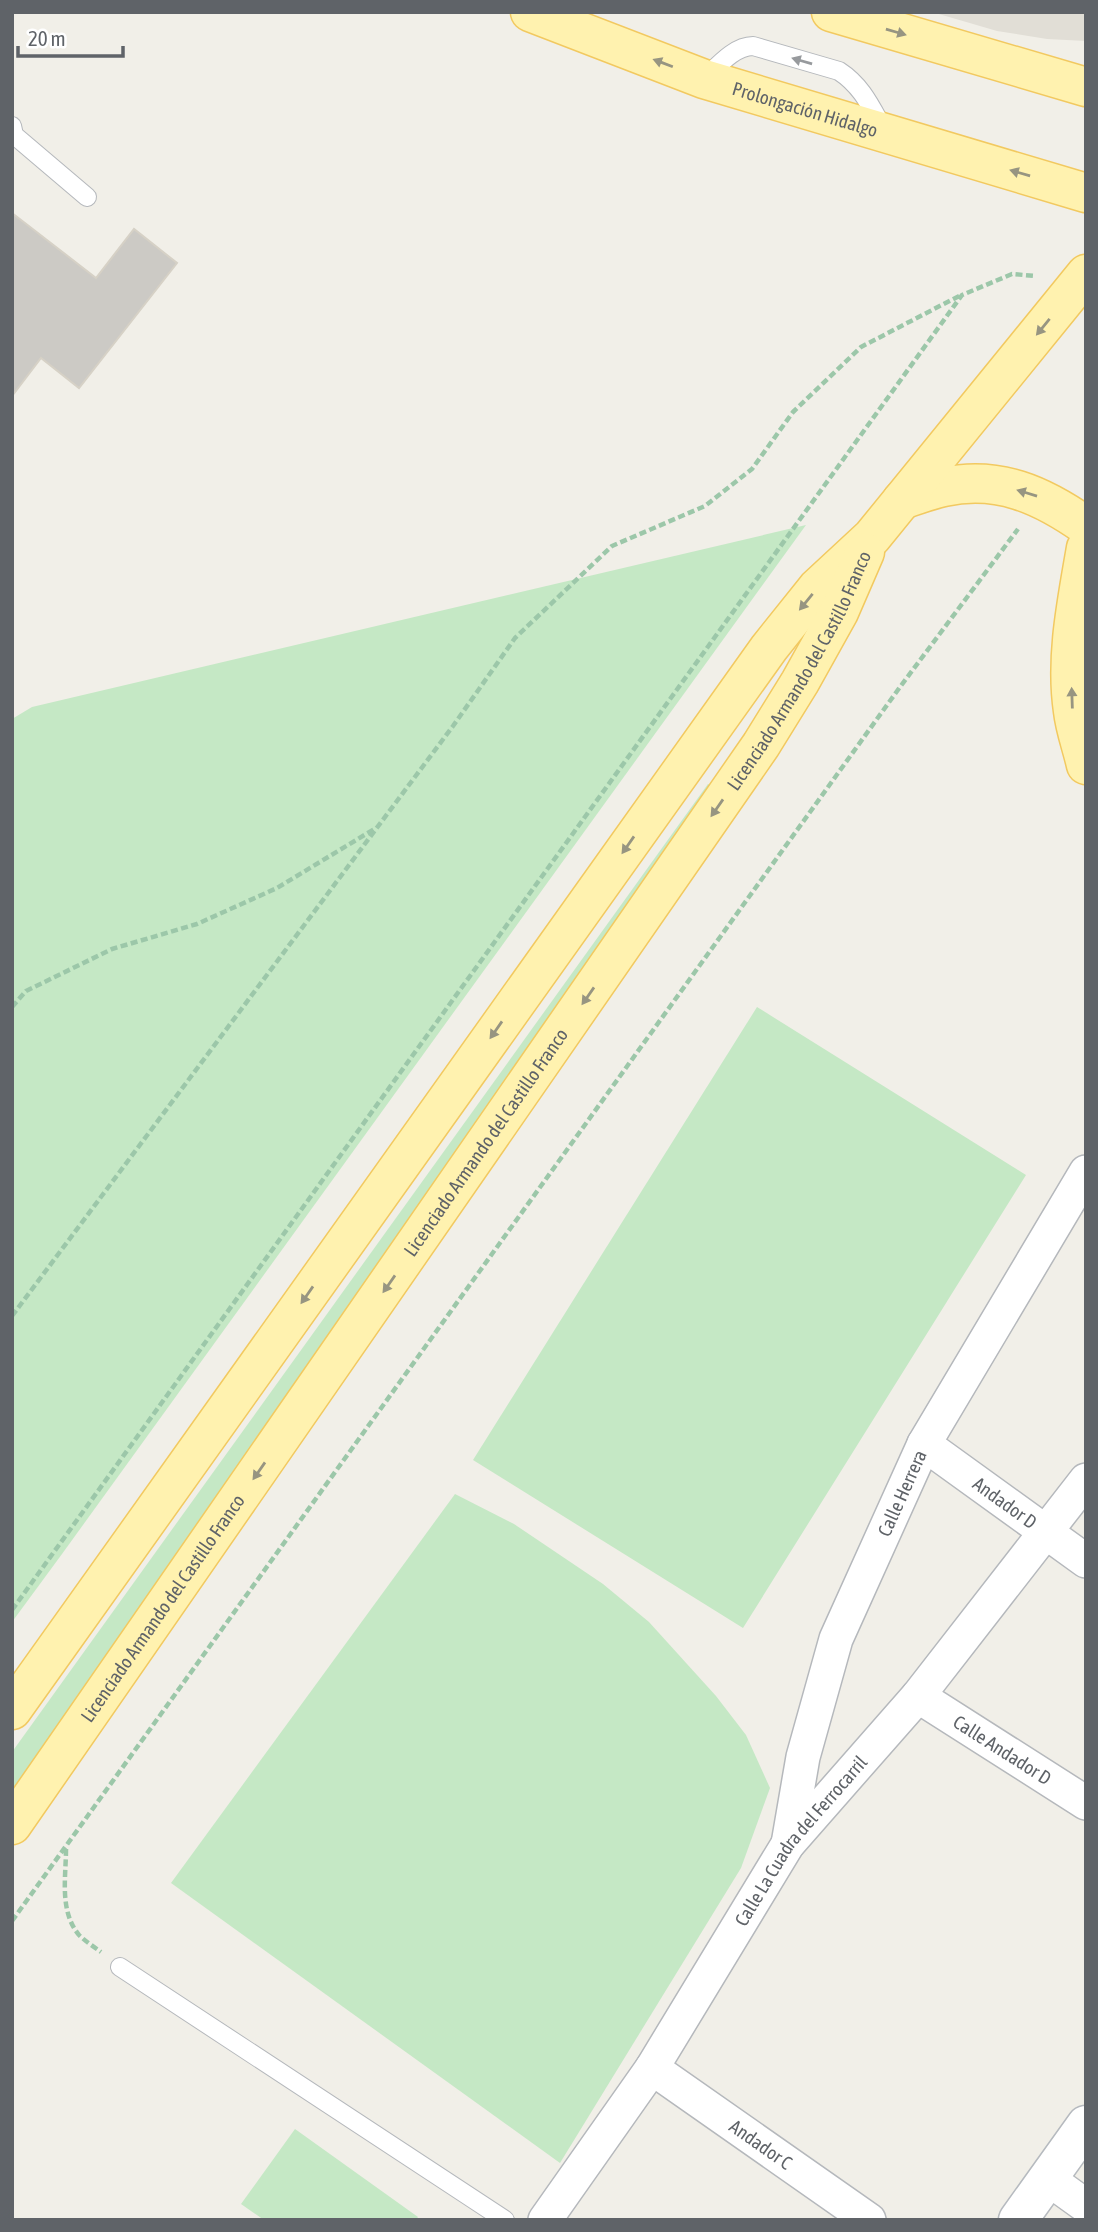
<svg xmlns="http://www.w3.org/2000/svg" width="1098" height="2232" viewBox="0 0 1098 2232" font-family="'Asap Condensed',sans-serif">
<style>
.education{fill:#e1ded6}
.green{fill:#c5e8c5}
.building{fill:#cccac5;stroke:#d6d1c6;stroke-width:2}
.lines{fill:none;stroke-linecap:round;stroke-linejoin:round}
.lane-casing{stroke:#b5b8bc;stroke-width:20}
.street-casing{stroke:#b5b8bc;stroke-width:36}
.secondary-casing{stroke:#b6babf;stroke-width:41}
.primary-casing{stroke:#f2c960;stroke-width:41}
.path{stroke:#9cc7a9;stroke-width:4.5;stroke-dasharray:7 3.5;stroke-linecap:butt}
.lane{stroke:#fff;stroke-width:18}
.street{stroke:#fff;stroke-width:33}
.secondary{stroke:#fff;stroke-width:38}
.primary{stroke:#fff2af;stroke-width:38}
.oneway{fill:#979581}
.oneway2{fill:#979a9d}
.labels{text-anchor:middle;stroke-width:7;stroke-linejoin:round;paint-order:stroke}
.street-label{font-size:19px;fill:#5f6368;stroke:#fff}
</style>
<rect width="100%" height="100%" fill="#f1efe8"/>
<polygon class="education" points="932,12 1086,12 1086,41 1047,39 997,31"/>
<g class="green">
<polygon points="806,525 62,1554 12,1622 12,719 32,707"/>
<polygon points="708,784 718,789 12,1792 12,1752"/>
<polygon points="757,1007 1026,1175 743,1628 473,1460"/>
<polygon points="455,1494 514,1524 603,1584 649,1622 716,1696 746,1735 770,1788 741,1868 560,2163 171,1883"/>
<polygon points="295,2129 418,2217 416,2220 264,2220 241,2204"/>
</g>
<polygon class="building" points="12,213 96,278 134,229 177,263 79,388 41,358 12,396"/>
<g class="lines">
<defs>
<g id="lane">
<path d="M 704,79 C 717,67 734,46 753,46 L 839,71 C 862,86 871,107 884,130"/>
<polyline points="12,126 14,135 87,197"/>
<polyline points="120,1967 505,2220"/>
</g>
<g id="street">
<path id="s1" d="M 924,1444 L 1086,1561"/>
<path id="s2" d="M 918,1696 L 1086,1803"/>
<path id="s3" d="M 788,1844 L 803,1757 L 836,1639 L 924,1444 L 1086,1172"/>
<path id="s4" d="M 652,2068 L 869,2220"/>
<polyline points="1047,2178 1086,2206"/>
<path id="s5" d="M 545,2220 L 652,2068 L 788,1844 L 918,1696 L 1086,1480"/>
</g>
<polyline id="secondary" points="1018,2220 1086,2125"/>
<g id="primary">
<path id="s6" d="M 530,12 L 704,79 L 1086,193"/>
<polyline points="831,12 1086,87"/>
<path d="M 902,500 C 916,495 930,490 944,487 C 998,475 1042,495 1086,526"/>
<path d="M 1086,548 C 1077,601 1065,657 1073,711 C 1075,729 1082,747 1086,765"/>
<polyline points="12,1710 769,648 817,588 872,537 1086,274"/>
<path id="s7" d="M 12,1825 L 761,745 L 800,682 L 839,612 L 865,552"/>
</g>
</defs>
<use href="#lane" class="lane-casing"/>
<use href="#street" class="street-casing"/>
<use href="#secondary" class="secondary-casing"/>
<use href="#primary" class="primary-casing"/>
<g class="path">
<polyline points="12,1007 26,991 112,949 197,924 277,888 376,828"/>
<polyline points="12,1316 453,726 515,638 612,546 705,506 752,469 793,412 861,347 961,295"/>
<polyline points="12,1610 962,295 1012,274 1036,276"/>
<path d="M 66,1849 C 66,1877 59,1911 79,1935 C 85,1941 94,1947 101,1952"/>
<polyline points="12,1921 900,687 1018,529"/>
</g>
<use href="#lane" class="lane"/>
<use href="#street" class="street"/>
<use href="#secondary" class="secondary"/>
<use href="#primary" class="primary"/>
</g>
<defs><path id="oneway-solid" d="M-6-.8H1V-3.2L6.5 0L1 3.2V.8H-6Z" transform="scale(1.75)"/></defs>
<g class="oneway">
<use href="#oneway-solid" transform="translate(896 32) rotate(16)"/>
<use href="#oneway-solid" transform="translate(663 63) rotate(-159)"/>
<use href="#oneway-solid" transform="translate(1020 173) rotate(-164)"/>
<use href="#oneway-solid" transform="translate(1043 327) rotate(129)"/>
<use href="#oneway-solid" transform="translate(1027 493) rotate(-163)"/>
<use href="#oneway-solid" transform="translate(806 602) rotate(129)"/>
<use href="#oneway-solid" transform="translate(1072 698) rotate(-92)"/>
<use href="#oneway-solid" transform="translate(717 808) rotate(125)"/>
<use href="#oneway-solid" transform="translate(628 845) rotate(125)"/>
<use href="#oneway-solid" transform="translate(588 996) rotate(125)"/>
<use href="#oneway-solid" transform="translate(496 1030) rotate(125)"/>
<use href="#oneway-solid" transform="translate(389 1284) rotate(125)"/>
<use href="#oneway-solid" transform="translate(307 1295) rotate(125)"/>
<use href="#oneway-solid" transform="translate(259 1471) rotate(125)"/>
</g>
<use class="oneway2" href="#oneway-solid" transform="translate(802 61) rotate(-164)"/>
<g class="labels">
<g class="street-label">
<text dy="7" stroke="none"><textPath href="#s6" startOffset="292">Prolongación Hidalgo</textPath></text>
<text dy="7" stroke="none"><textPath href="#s7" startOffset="1398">Licenciado Armando del Castillo Franco</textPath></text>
<text dy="7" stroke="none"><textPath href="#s7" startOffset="831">Licenciado Armando del Castillo Franco</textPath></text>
<text dy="7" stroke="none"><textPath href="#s3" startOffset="371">Calle Herrera</textPath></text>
<text dy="7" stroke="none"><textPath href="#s1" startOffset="100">Andador D</textPath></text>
<text dy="7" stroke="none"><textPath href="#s7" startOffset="264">Licenciado Armando del Castillo Franco</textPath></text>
<text dy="7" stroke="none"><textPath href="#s2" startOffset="100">Calle Andador D</textPath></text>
<text dy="7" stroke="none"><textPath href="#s5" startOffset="458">Calle La Cuadra del Ferrocarril</textPath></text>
<text dy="7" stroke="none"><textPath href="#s4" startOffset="133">Andador C</textPath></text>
</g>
</g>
<rect width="1098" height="2232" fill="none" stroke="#5f6368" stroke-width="28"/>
<path d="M18 46v10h105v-10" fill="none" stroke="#5f6368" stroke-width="3.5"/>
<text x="28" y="46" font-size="21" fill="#5f6368" stroke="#ffffff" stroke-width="5" paint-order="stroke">20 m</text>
</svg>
